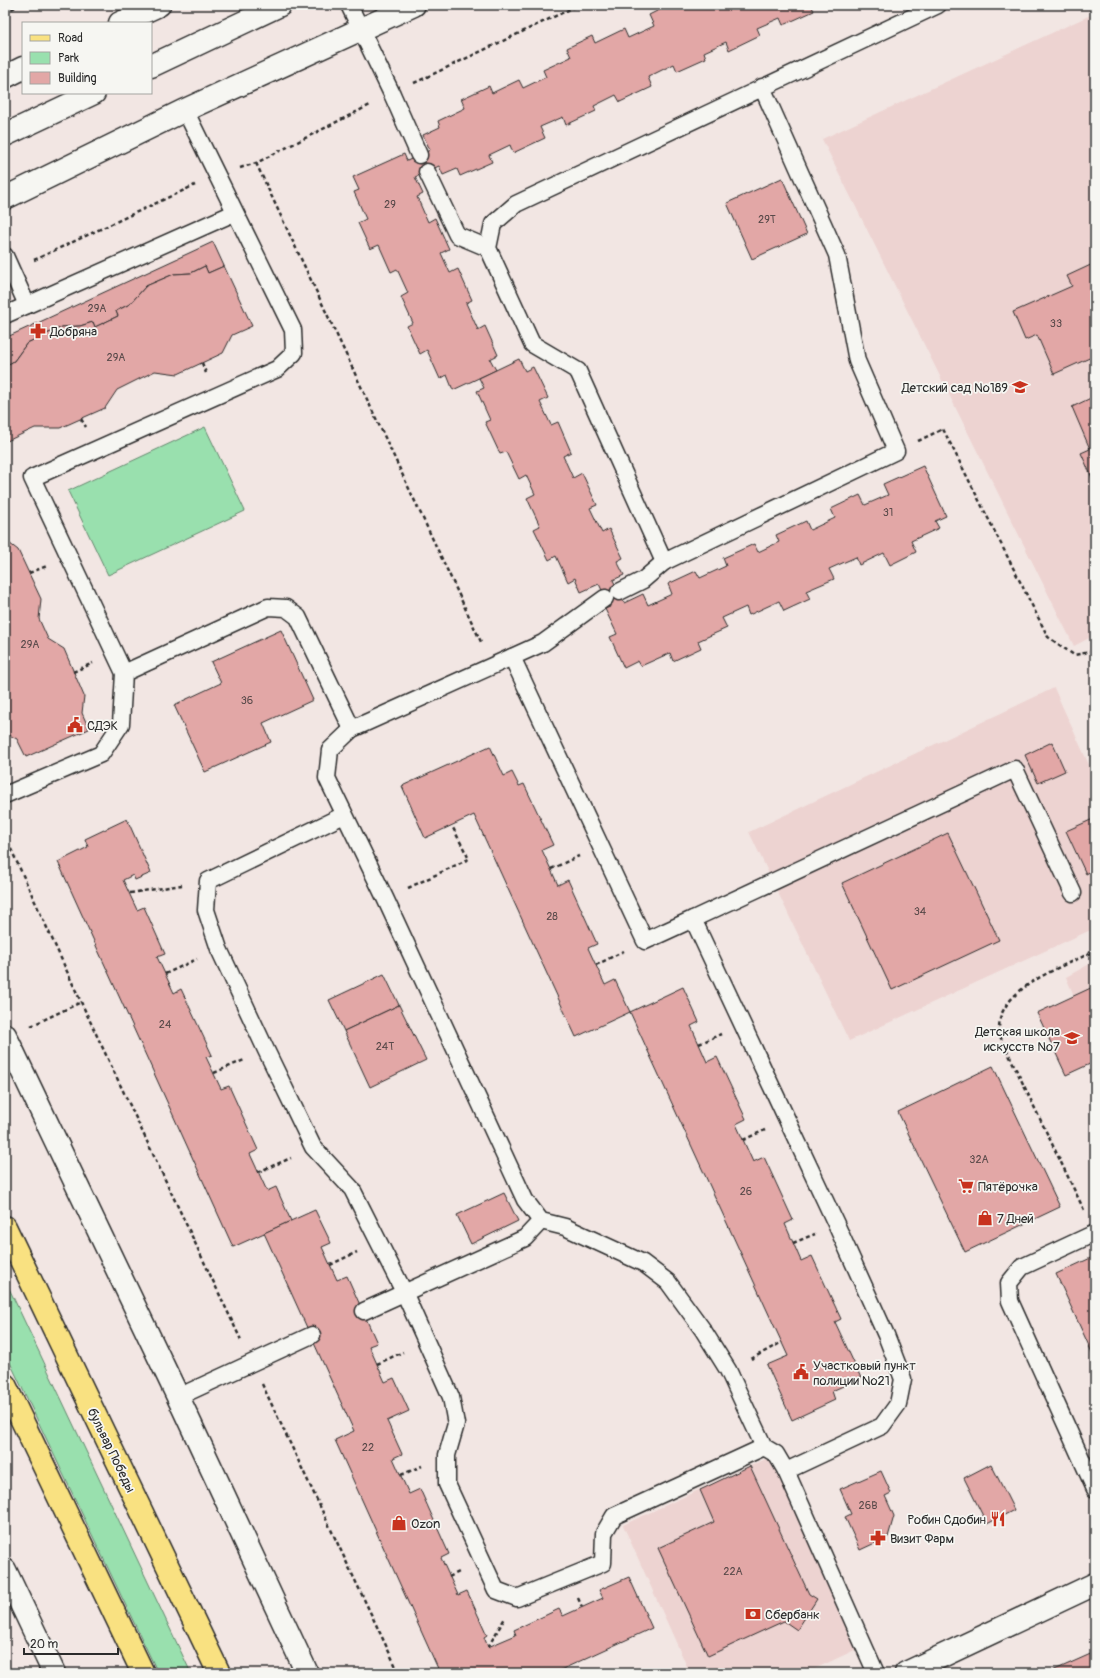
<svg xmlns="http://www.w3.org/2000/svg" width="1100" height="1678" viewBox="0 0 1100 1678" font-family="Pangolin,sans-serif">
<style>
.built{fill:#edd3d1}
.green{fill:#99e0ae;stroke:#62866c}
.building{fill:#e2a7a6;stroke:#2b2b2b}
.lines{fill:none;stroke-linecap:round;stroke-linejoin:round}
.service-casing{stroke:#2b2b2b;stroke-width:19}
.minor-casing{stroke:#2b2b2b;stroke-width:25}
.tertiary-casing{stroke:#2b2b2b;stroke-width:25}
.primary-casing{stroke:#2b2b2b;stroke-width:25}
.path{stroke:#2b2b2b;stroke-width:2.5;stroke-dasharray:4 3;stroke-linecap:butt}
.service{stroke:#f6f6f2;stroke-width:16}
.minor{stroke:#f6f6f2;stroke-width:22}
.tertiary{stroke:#f6f6f2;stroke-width:22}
.primary{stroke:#f9e181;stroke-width:22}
.labels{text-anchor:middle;stroke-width:3.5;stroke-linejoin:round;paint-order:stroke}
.number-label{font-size:11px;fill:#594a4a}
.poi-label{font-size:13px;fill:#2b2b2b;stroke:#f6f6f2;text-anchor:start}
.street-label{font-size:13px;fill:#2b2b2b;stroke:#f6f6f2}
</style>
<rect width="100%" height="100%" fill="#f2e6e3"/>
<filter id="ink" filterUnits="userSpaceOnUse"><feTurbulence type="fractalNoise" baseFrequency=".025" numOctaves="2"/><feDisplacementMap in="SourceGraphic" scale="8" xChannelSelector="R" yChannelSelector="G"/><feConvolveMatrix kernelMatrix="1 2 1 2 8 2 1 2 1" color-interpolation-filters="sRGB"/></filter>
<g filter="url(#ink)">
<g class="built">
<polygon points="1095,13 1095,635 1074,646 822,139"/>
<polygon points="1054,688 1095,778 1095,928 849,1041 749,832"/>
<polygon points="1095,961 1095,1070 1092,1063 1066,1075 1037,1013 1074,996 1066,977"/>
<polygon points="770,1457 857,1649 806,1673 690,1673 623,1525"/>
</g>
<g class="green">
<polygon points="205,427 245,511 108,575 68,491"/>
<polygon points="5,1280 191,1673 158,1673 5,1352"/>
</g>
<g class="building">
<polygon points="669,5 811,5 814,11 783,25 780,18 757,28 760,35 729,50 726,42 704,52 706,58 677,71 674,64 648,77 652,87 620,102 616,95 594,106 596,111 566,125 563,117 540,127 545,138 513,153 510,145 489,155 492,162 460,176 457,169 443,175 439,166 415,177 423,194 417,197 428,222 435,218 449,249 441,253 450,273 458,269 472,300 466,303 478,330 485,326 498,355 490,359 496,370 453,390 447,375 440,379 427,350 420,354 407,326 413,323 401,297 408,293 397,269 391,272 379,245 370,249 358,223 366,219 354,192 359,190 353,177 404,154 407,161 430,150 423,135 440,127 438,121 465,108 461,99 489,86 492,93 519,80 523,88 546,77 543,70 571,57 567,48 592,36 595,43 624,29 628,38 654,26 649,15"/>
<polygon points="782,178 807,234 752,259 727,203"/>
<polygon points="213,242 224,266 208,273 205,266 191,273 174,274 146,286 130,304 116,311 118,316 95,327 93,322 80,326 62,327 27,343 14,361 7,365 7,372 5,373 5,338"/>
<polygon points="1095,263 1095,358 1094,356 1054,374 1037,335 1025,340 1013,312 1072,286 1067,276"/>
<polygon points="205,266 208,273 224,266 252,326 232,335 223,353 178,374 155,371 117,390 105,408 60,428 35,428 5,442 5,373 7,372 7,365 14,361 27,343 62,327 80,326 93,322 95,327 118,316 116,311 130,304 146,286 174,274 191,273"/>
<polygon points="519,359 525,371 533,367 548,398 540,402 551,425 558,422 571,452 563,456 573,478 582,473 597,505 590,508 602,533 609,529 623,558 617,561 624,575 613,580 624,603 643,594 648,605 672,594 668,584 696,571 700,578 726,566 723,558 754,544 758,552 779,542 776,535 806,521 810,530 835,518 831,509 860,495 865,505 888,495 883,484 923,466 946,516 935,521 939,528 911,541 916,552 890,565 884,553 859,565 856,557 829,569 834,579 806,591 810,599 784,611 779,601 749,615 746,607 722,618 727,628 698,641 701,648 673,661 670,653 641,666 638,661 624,668 610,637 617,634 605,609 610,607 599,584 581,592 575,578 568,582 556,556 549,560 534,529 540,526 527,498 535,494 526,475 519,479 506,452 500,454 485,422 490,420 477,391 484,388 479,378"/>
<polygon points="1095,396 1095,479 1093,480 1081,453 1090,449 1072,407"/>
<polygon points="5,540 18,550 41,599 39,619 48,639 64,649 84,696 82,713 89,729 26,757 17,739 5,733"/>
<polygon points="281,630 313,700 263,723 271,742 205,772 174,705 221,683 211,662"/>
<polygon points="1052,742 1065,771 1038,783 1025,755"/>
<polygon points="490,746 504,776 512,772 519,786 524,784 553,845 542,850 558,885 568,880 597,944 588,948 605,985 615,980 630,1012 576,1037 474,815 425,838 402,786"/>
<polygon points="127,819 151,873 135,880 133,875 123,880 137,910 144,907 165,954 157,957 174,993 181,989 212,1055 206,1057 221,1089 229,1086 258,1150 250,1154 267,1191 276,1187 291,1221 233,1247 58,862 88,847 85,839"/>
<polygon points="1093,819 1095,823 1095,869 1086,874 1066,831"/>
<polygon points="948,833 999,940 892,990 842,883"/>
<polygon points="384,974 399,1005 344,1031 329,1000"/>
<polygon points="1095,986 1095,1070 1092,1063 1066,1075 1037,1013"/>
<polygon points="683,987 699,1022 691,1026 707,1062 717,1057 746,1119 736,1124 753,1162 764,1157 793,1220 785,1224 801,1261 812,1256 841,1319 835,1322 861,1378 832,1391 835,1400 792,1420 767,1365 788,1356 630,1012"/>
<polygon points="399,1005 426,1060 370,1087 344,1031"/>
<polygon points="993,1066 1060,1207 965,1252 898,1112"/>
<polygon points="504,1193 518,1221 471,1244 457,1215"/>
<polygon points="315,1210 331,1243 322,1247 337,1280 347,1276 377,1343 369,1346 385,1382 394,1378 409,1411 387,1421 402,1454 393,1458 409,1494 420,1489 449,1554 441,1558 458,1595 467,1591 487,1635 484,1637 488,1647 516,1635 514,1630 559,1609 563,1616 603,1598 599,1590 629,1577 652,1628 554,1673 440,1673 335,1440 354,1431 264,1233"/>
<polygon points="1095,1256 1095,1359 1056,1274"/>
<polygon points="991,1464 1014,1510 987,1524 964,1478"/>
<polygon points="750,1466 809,1594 817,1599 797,1630 784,1621 708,1656 658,1548 714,1522 700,1490"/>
<polygon points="881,1471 891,1493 885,1496 894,1516 888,1537 860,1550 845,1517 851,1514 840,1489"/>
<polygon points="1095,1652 1095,1673 1048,1673"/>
</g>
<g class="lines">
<defs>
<g id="service">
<polyline points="349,5 392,94 419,155"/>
<polyline points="762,87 837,255 857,361 896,451 664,562 578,371 532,344 488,248 493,224 516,204 938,5"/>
<polyline points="427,172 457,235 488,248"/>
<polyline points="5,256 27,305"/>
<polyline points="5,315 234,213"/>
<polyline points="619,592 643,580 664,562"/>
<polyline points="605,598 543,643 512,657 645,941 693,919 836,1224 886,1335 903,1379 898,1404 882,1426 786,1471"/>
<polyline points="512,657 352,729 330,750 327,778 385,898 525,1200 541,1221 565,1227 643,1263 668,1282 703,1330 728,1370 764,1447"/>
<polyline points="124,673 268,607 286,608 298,617 352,729"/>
<polyline points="5,795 101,754 121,724 124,673 32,478 277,369 294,353 293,330 185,110"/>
<polyline points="344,815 208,881 206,910 219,949 266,1050 313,1147 352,1189 404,1292 451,1397 456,1424 447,1455 447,1484 496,1590 517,1598 603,1563 604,1533 614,1516 764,1447 776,1454 786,1471 876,1673"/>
<polyline points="693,919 1015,769 1073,893"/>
<polyline points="1095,1233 1022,1267 1009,1283 1010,1301 1095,1489"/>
<polyline points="364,1311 525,1238 541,1221"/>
<polyline points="178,1397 312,1335"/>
</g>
<g id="minor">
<polyline points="5,198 185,110 414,5"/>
<polyline points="5,1035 178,1397 307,1673"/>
<polyline points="5,1570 54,1673"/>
<polyline points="906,1673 1095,1584"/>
</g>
<g id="tertiary">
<polyline points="120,23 159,5"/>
<polyline points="151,66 280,5"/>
<polyline points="5,77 23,68"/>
<polyline points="5,135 94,93"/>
</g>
<g id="primary">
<polyline points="5,1227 219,1673"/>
<polyline points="5,1385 143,1673"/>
</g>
</defs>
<use href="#service" class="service-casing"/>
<use href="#minor" class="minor-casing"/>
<use href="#tertiary" class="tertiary-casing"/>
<use href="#primary" class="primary-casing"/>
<g class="path">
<polyline points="5,12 20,5"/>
<polyline points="414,83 579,5"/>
<polyline points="256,163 482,644"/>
<polyline points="240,168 256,163 370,105"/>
<polyline points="34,260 195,185"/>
<polyline points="202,363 206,373"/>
<polyline points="81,419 86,427"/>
<polyline points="918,441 943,429 1048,637 1074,655 1095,651"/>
<polyline points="29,573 47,566"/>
<polyline points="73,672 93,663"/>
<polyline points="5,836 81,1002 241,1340"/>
<polyline points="551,869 579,856"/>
<polyline points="408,888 469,859 452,826"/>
<polyline points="130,893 182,885"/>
<polyline points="596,965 624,951"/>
<polyline points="165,974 197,959"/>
<polyline points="31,1026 81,1002"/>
<polyline points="699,1044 721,1034"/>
<polyline points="214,1073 244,1060"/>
<polyline points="743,1140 765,1130"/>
<polyline points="258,1172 291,1158"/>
<path d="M 1084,1210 L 999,1034 C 999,1028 999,1018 1002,1013 C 1016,982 1066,965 1095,951"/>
<polyline points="793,1243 815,1234"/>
<polyline points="330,1265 357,1252"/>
<polyline points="751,1359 782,1342"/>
<polyline points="377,1364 403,1352"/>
<polyline points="262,1384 399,1673"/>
<polyline points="401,1475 422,1466"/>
<polyline points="449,1577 461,1571"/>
<polyline points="578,1598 582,1607"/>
<polyline points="488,1647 505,1618"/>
<polyline points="5,1669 7,1673"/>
</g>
<use href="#service" class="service"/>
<use href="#minor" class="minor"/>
<use href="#tertiary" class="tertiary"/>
<use href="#primary" class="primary"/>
</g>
</g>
<defs>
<symbol id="pharmacy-bare" viewBox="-9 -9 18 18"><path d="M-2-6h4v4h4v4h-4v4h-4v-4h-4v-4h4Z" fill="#c8321e" stroke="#f6f6f2" stroke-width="2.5" paint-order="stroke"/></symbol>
<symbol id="school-bare" viewBox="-9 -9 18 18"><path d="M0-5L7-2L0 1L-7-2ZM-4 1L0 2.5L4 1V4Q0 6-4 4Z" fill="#c8321e" stroke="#f6f6f2" stroke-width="2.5" paint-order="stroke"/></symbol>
<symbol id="civic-bare" viewBox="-9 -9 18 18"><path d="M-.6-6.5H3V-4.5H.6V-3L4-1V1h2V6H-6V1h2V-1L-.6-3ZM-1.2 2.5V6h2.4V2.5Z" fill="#c8321e" stroke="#f6f6f2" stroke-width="2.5" paint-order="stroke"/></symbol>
<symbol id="supermarket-bare" viewBox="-9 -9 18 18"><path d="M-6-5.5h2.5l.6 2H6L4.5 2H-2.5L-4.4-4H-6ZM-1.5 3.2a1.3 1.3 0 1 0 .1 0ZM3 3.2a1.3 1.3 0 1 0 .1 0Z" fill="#c8321e" stroke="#f6f6f2" stroke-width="2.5" paint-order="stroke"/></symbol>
<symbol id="shop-bare" viewBox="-9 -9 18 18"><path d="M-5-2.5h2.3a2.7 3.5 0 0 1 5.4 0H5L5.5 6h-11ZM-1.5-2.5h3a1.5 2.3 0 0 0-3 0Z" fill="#c8321e" stroke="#f6f6f2" stroke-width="2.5" paint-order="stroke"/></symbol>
<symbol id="restaurant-bare" viewBox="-9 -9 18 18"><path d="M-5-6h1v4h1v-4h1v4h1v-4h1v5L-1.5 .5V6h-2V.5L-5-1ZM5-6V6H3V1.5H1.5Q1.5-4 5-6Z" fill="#c8321e" stroke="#f6f6f2" stroke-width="2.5" paint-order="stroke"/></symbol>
<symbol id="bank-bare" viewBox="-9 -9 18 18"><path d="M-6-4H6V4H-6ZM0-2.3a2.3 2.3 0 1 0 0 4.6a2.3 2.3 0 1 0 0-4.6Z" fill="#c8321e" stroke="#f6f6f2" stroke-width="2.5" paint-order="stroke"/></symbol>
</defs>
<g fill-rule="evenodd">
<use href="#pharmacy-bare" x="27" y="320" width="22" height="22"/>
<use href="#school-bare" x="1009" y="376" width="22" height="22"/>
<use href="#civic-bare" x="64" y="714" width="22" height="22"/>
<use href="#school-bare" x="1061" y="1027" width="22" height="22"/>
<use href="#supermarket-bare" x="955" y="1175" width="22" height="22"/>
<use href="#shop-bare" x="974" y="1207" width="22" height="22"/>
<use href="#civic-bare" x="790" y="1361" width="22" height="22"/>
<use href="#restaurant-bare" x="987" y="1508" width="22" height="22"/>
<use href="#shop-bare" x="388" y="1512" width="22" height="22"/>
<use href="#pharmacy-bare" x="867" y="1527" width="22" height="22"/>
<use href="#bank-bare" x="742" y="1603" width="22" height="22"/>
</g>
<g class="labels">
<g class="number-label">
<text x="390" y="208">29</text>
<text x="767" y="223">29Т</text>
<text x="97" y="312">29А</text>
<text x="1056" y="327">33</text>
<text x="116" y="361">29А</text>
<text x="888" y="516">31</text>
<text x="30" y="648">29А</text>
<text x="247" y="704">36</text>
<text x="920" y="915">34</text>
<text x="552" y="920">28</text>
<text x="165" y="1028">24</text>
<text x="385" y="1050">24Т</text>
<text x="979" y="1163">32А</text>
<text x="746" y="1195">26</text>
<text x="368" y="1451">22</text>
<text x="868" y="1509">26В</text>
<text x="733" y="1575">22А</text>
</g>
<g class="poi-label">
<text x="50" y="336">Добряна</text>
<text x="1008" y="392" text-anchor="end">Детский сад №189</text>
<text x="87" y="730">СДЭК</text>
<text x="1060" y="1036" text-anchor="end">Детская школа<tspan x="1060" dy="15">искусств №7</tspan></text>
<text x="978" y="1191">Пятёрочка</text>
<text x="997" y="1223">7 Дней</text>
<text x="813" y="1370">Участковый пункт<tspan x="813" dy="15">полиции №21</tspan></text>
<text x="986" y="1524" text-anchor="end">Робин Сдобин</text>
<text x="411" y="1528">Ozon</text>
<text x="890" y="1543">Визит Фарм</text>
<text x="765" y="1619">Сбербанк</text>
</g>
<g class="street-label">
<text transform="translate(112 1450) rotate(64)" y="5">бульвар Победы</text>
</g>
</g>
<rect width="1100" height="1678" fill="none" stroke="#f6f6f2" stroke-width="20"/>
<rect x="10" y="10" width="1080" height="1658" fill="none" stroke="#2b2b2b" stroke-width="1.5" filter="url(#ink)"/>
<rect x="22" y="22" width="130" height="72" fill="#f6f6f2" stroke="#a5a5a2"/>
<rect x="30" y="35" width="20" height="6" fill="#f9e181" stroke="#a5a5a2"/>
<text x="58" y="42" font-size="12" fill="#2b2b2b">Road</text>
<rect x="30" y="52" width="20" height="12" fill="#99e0ae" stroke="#a5a5a2"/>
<text x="58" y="62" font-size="12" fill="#2b2b2b">Park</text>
<rect x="30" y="72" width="20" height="12" fill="#e2a7a6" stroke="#a5a5a2"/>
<text x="58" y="82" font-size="12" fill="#2b2b2b">Building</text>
<path d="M24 1648v6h94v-6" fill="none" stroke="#2b2b2b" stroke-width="2"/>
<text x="30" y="1648" font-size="12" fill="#2b2b2b" stroke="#f6f6f2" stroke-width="3" paint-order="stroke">20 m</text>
</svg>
